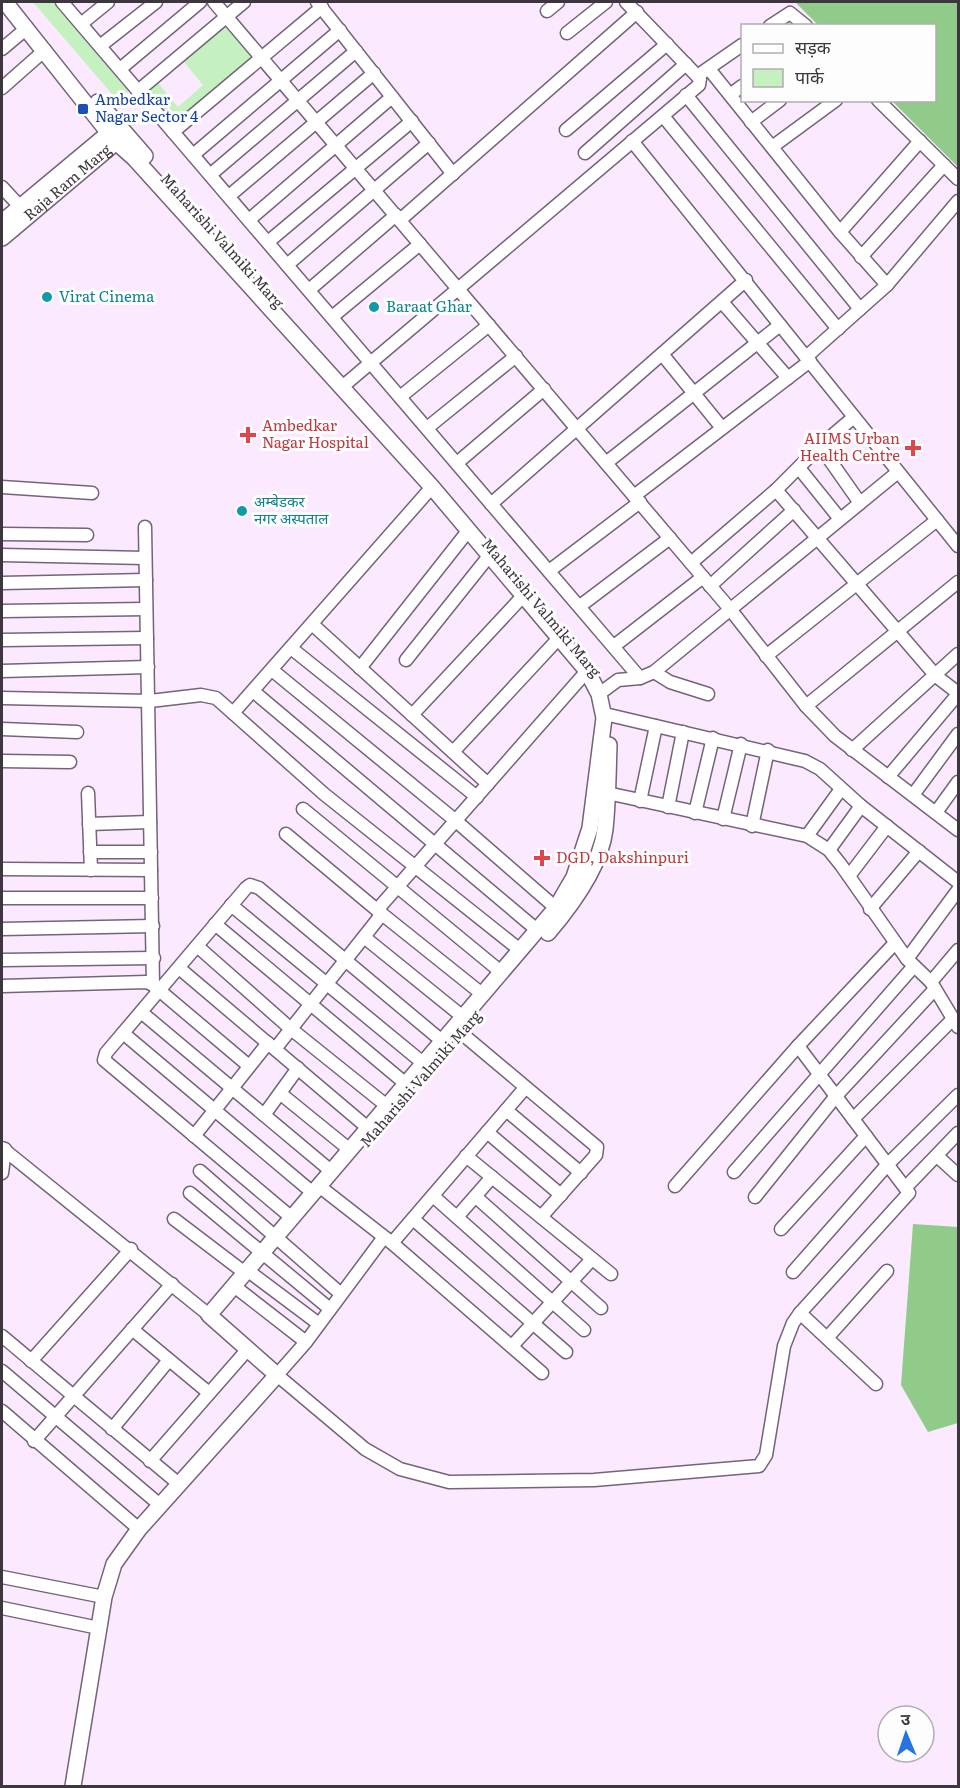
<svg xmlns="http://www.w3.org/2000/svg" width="960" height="1788" viewBox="0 0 960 1788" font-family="Literata,'Noto Sans Devanagari',serif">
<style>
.green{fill:#c4f1bf}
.forest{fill:#90cb89}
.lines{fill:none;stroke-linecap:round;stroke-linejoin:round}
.minor-casing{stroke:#746477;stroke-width:15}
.tertiary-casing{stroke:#746477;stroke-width:18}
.minor{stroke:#fff;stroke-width:12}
.tertiary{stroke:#fff;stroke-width:15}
.transit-dot{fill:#1a4fb4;stroke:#fdfdfd;stroke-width:2}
.culture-dot{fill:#0f9aa8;stroke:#fdfdfd;stroke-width:2}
.health-dot{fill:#e0444e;stroke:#fdfdfd;stroke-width:2}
.labels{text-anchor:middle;stroke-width:6;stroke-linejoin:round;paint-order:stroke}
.transit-label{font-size:15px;fill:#164399;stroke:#fdfdfd;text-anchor:start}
.street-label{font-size:15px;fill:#3e363f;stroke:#fdfdfd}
.culture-label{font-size:15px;fill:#0d838f;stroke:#fdfdfd;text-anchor:start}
.health-label{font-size:15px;fill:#be3a42;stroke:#fdfdfd;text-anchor:start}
</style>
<rect width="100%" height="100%" fill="#fbe9ff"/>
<g class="green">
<polygon points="33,2 59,2 133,87 118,101"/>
<polygon points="225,18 259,57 174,129 141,91 155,79 178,107 203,85 180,57"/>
</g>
<g class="forest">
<polygon points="795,2 958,2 958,167 892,101 934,100 934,26 818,25"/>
<polygon points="913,1224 958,1227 958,1423 928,1432 901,1385"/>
</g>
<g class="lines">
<defs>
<g id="minor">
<polyline points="62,2 640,678"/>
<polyline points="214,2 730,609 806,706 835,736 958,830"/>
<polyline points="317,2 453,174"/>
<polyline points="547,11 558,2"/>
<polyline points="81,24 108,2"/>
<polyline points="770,26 790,13 806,26"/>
<polyline points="567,33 606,2"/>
<polyline points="100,46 156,2"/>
<polyline points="2,49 27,28"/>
<polyline points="120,69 200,2"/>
<polyline points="709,69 840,232 887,285 806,357"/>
<polyline points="703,72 742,45"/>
<polyline points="2,88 45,50"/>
<polyline points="138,91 244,2"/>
<polyline points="686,95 860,309"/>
<polyline points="730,95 742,86"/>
<polyline points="878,100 958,179"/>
<polyline points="663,116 838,329"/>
<polyline points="751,122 780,100"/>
<polyline points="566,130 667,44"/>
<polyline points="173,132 322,7"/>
<polyline points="632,141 958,546"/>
<polyline points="772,147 836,100"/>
<polyline points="585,153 686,64"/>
<polyline points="193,155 340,30"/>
<polyline points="210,175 356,51"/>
<polyline points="2,187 25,212"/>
<polyline points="229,196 374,73"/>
<polyline points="249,220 392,97"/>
<polyline points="400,220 637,12"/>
<polyline points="840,232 920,141"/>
<polyline points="268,242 412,121"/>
<polyline points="861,257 944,165"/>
<polyline points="287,265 429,143"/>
<polyline points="887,285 958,201"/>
<polyline points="309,290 396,215"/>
<polyline points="722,302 788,378"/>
<polyline points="332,317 420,244"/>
<polyline points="662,354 722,428"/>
<polyline points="342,387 699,85 700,79 626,2"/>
<polyline points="400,397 489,325"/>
<polyline points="427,428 516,356"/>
<polyline points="820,446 860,503"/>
<polyline points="457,463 544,389"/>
<polyline points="606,463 780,325"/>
<polyline points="799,468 840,519"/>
<polyline points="2,487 92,493"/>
<polyline points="776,490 936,676 958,693"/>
<polyline points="634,496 810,361"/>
<polyline points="491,504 746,280"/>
<polyline points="145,527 153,985"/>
<polyline points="2,534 87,535"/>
<polyline points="2,555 145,558"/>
<polyline points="691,563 776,490 820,446 854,417"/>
<polyline points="549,571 640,502"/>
<polyline points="2,583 146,580"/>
<polyline points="710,586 794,510"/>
<polyline points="580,606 670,538"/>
<polyline points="2,611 146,609"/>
<polyline points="312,624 488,784"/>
<polyline points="2,640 147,638"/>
<polyline points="614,646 703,577"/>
<polyline points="291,648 477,797"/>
<polyline points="766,656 937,520"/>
<polyline points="406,660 489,556"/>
<polyline points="360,668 468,531"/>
<polyline points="272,670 456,821 556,908"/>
<polyline points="2,671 148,667"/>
<polyline points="654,672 670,682 708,694"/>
<polyline points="253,691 537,930"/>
<polyline points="599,694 618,680 640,678 654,672 898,472"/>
<polyline points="2,698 150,701 201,695 216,698 324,794 520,950"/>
<polyline points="806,706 958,582"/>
<polyline points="233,713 432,487"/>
<polyline points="412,715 523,596"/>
<polyline points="609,715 805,761 820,769 861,806 958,882"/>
<polyline points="2,729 77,732"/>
<polyline points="852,750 958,654"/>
<polyline points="453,752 559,638"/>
<polyline points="2,761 70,762"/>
<polyline points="888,777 958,694"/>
<polyline points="88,793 91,870"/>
<polyline points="607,793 807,836 829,850 841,865 907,959 931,982 958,1027"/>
<polyline points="913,795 958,734"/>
<polyline points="640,801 656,726"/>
<polyline points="668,807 683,732"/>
<polyline points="303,809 501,972"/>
<polyline points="937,811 958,782"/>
<polyline points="695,813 713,738"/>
<polyline points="723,819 741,744"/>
<polyline points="89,824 150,822"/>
<polyline points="752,826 768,750"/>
<polyline points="286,834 377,910 587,671"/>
<polyline points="807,836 841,789"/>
<polyline points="829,850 861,806"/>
<polyline points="90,852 151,852"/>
<polyline points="2,869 151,870"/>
<polyline points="849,876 887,826"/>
<polyline points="2,898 152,898"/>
<polyline points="231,905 423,1063"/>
<polyline points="870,909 919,851"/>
<polyline points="377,910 482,994"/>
<polyline points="215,924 406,1084"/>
<polyline points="2,929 153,926"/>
<polyline points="364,937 463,1017"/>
<polyline points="197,946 291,1029 387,1106"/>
<polyline points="907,959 958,890"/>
<polyline points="2,960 154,958"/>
<polyline points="179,968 368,1128"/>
<polyline points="931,982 958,950"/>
<polyline points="2,986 147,982 153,985 249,1066"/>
<polyline points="141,1012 331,1171"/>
<polyline points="454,1027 597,1147 596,1155 541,1217"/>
<polyline points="123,1033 313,1193"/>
<polyline points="798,1046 909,1193 800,1313 876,1384"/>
<polyline points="275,1049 382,914"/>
<polyline points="281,1094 350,1150"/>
<polyline points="506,1110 581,1173"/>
<polyline points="264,1115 298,1068"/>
<polyline points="853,1119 953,1019"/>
<polyline points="487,1132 561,1195"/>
<polyline points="194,1136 268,1043"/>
<polyline points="2,1148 209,1315"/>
<polyline points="466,1156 611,1274"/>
<polyline points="937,1156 958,1175"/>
<polyline points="200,1171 341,1294"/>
<polyline points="734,1172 914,966"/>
<polyline points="2,1173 5,1149"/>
<polyline points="319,1186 392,1243 542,1373"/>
<polyline points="675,1186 798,1046 895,943"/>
<polyline points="906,1187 958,1133"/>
<polyline points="190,1193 330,1309"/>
<polyline points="433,1196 584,1330"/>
<polyline points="476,1197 601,1308"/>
<polyline points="755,1197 836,1096 935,989"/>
<polyline points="457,1217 492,1177"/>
<polyline points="292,1218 104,1060 106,1053 246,888 250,885 259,888 442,1041"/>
<polyline points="174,1219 245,1273"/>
<polyline points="413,1219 566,1352"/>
<polyline points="781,1229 866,1136"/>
<polyline points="384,1237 306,1342 277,1375 365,1449 400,1469 449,1482 594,1480 759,1466 766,1455 784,1346 793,1323 800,1313"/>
<polyline points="392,1243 525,1088"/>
<polyline points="247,1270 319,1324"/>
<polyline points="793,1272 888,1164 958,1095"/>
<polyline points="234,1286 306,1342"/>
<polyline points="132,1329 209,1393"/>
<polyline points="2,1336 179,1484"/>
<polyline points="827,1338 887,1271"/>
<polyline points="512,1346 592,1259"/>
<polyline points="31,1361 131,1249"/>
<polyline points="2,1371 160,1505"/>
<polyline points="2,1411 139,1529"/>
<polyline points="112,1429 169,1360"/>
<polyline points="34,1441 172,1284"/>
<polyline points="150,1461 248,1349"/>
<polyline points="2,1577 104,1597"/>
<polyline points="2,1608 99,1628"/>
</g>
<g id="tertiary">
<polyline points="5,2 116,142 134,158 432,487 587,671 599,694 604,718 590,828 574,877 556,908 209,1315 277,1375 139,1529 114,1564 104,1597 73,1786"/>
<polyline points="98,102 145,156"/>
<polyline points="2,222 109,133 118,131"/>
<path id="s1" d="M 2,238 L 116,142 L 120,133"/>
<path d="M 548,933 C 571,906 601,866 605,829 C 608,801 608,773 609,745"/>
</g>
</defs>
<use href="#minor" class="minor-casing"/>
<use href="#tertiary" class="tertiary-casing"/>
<use href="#minor" class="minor"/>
<use href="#tertiary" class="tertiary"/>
</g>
<rect class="transit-dot" x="77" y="103" width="12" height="12" rx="3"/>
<g class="culture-dot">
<circle cx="47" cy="297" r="6"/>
<circle cx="374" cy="307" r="6"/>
<circle cx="242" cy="511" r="6"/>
</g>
<g class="health-dot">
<path d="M245 426h6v6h6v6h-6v6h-6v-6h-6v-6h6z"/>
<path d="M910 439h6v6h6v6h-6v6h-6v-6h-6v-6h6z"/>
<path d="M539 849h6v6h6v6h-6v6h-6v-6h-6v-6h6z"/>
</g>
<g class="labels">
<g class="transit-label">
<text x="95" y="105">Ambedkar<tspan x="95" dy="17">Nagar Sector 4</tspan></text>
</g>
<g class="street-label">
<text dy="5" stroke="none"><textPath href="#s1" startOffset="86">Raja Ram Marg</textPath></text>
<text transform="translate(222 241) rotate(48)" y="5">Maharishi Valmiki Marg</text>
<text transform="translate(541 608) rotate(50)" y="5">Maharishi Valmiki Marg</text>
<text transform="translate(421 1079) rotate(-49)" y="5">Maharishi Valmiki Marg</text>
</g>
<g class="culture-label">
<text x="59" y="302">Virat Cinema</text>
<text x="386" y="312">Baraat Ghar</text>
<text x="254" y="507">अम्बेडकर<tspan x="254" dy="17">नगर अस्पताल</tspan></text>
</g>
<g class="health-label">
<text x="262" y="431">Ambedkar<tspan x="262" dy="17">Nagar Hospital</tspan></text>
<text x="900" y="444" text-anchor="end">AIIMS Urban<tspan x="900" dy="17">Health Centre</tspan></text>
<text x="556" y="863">DGD, Dakshinpuri</text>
</g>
</g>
<rect width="960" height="1788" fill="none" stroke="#3e363f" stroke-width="6"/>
<rect x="741" y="24" width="195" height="78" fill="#fdfdfd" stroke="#b1adb1" stroke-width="1.5"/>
<rect x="753" y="44" width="30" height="9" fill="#ffffff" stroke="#b1adb1" stroke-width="1.5"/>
<text x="795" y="54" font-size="18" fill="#3e363f">सड़क</text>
<rect x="753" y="69" width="30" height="18" fill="#c4f1bf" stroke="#b1adb1" stroke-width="1.5"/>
<text x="795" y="84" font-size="18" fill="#3e363f">पार्क</text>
<g transform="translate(906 1734) rotate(358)"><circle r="28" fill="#fdfdfd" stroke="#b1adb1" stroke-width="1.5"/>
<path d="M0-4.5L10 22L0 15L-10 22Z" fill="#2575e0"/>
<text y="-9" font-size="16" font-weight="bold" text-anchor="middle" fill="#3e363f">उ</text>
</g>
</svg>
